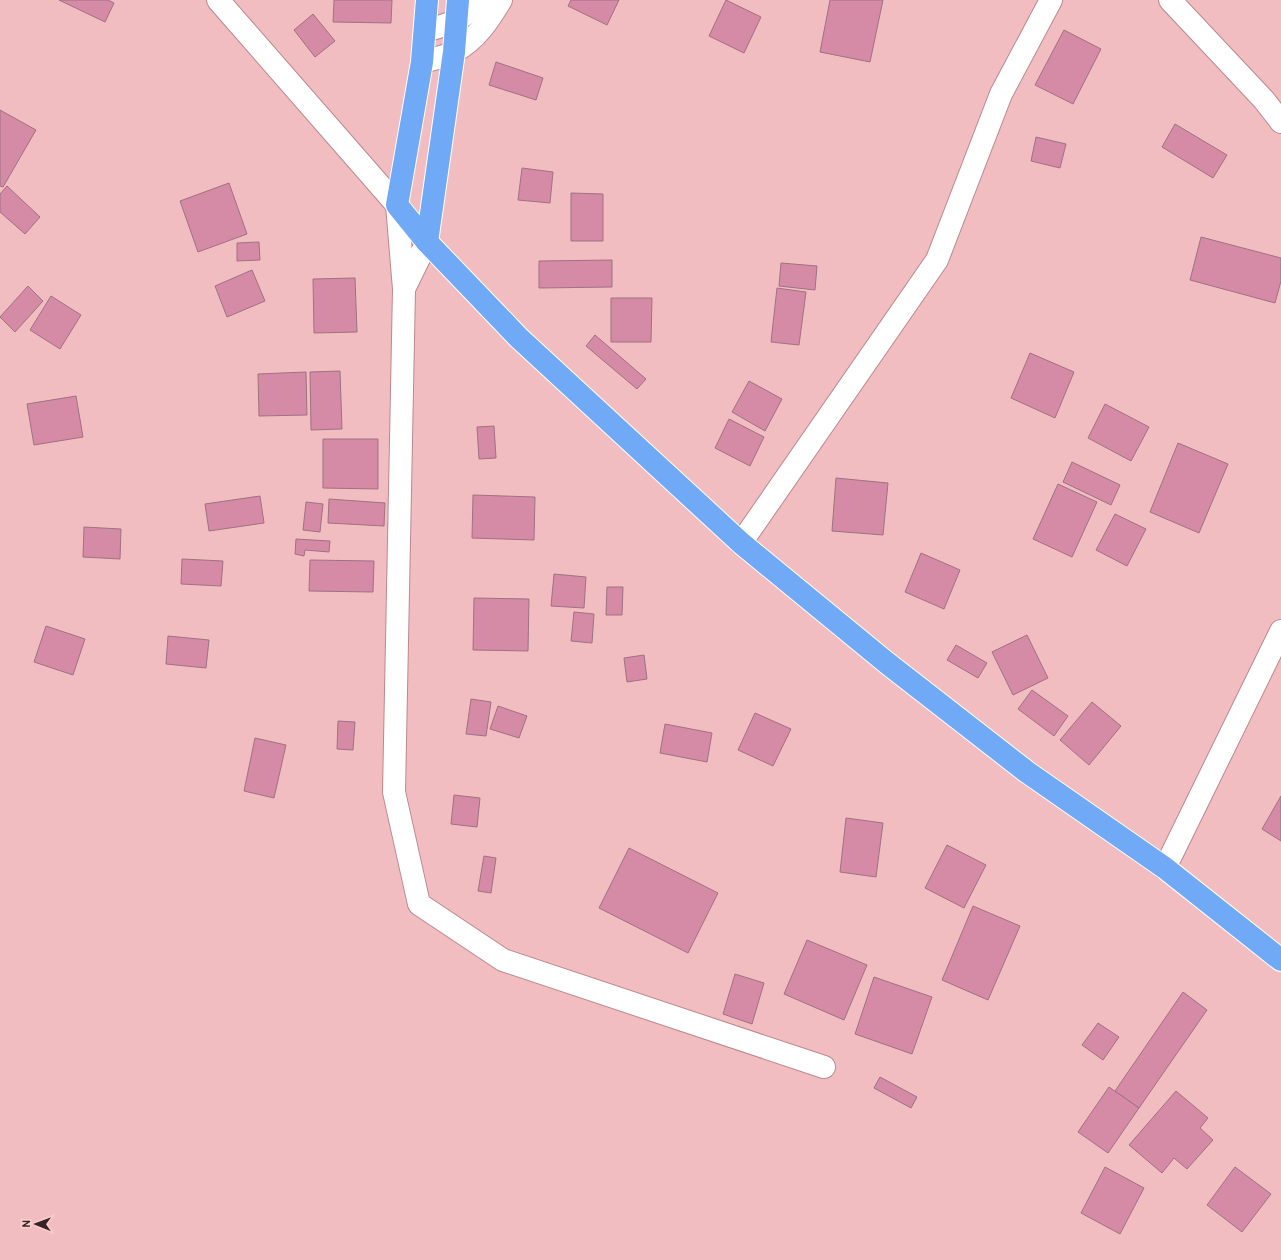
<svg xmlns="http://www.w3.org/2000/svg" width="1281" height="1260" viewBox="0 0 1281 1260" font-family="Overpass,sans-serif">
<style>
.building{fill:#d58aa6;stroke:#9f7282}
.lines{fill:none;stroke-linecap:round;stroke-linejoin:round}
.street-casing{stroke:#bb898c;stroke-width:24}
.secondary-casing{stroke:#bb898c;stroke-width:24}
.highway-casing{stroke:#fff;stroke-width:24}
.street{stroke:#fff;stroke-width:22}
.secondary{stroke:#fff;stroke-width:22}
.highway{stroke:#70aaf6;stroke-width:22}
</style>
<rect width="100%" height="100%" fill="#f2bdc0"/>
<g class="building">
<polygon points="59,0 108,0 114,3 105,22"/>
<polygon points="334,0 392,0 391,23 333,22"/>
<polygon points="571,0 619,0 607,25 568,6"/>
<polygon points="726,0 761,17 744,53 709,36"/>
<polygon points="830,0 883,0 870,62 820,52"/>
<polygon points="313,14 335,41 315,57 294,30"/>
<polygon points="1064,30 1101,49 1073,104 1035,85"/>
<polygon points="496,62 543,78 536,100 489,85"/>
<polygon points="0,110 36,130 3,187 0,186"/>
<polygon points="1175,124 1227,155 1213,178 1162,147"/>
<polygon points="1036,137 1066,144 1060,168 1031,161"/>
<polygon points="522,168 553,172 550,203 518,200"/>
<polygon points="229,183 247,234 198,252 180,201"/>
<polygon points="7,186 40,217 25,234 0,212 0,194"/>
<polygon points="571,193 603,194 603,241 571,241"/>
<polygon points="1201,237 1281,258 1281,281 1275,303 1190,280"/>
<polygon points="259,242 260,260 237,261 237,243"/>
<polygon points="612,260 612,287 539,288 539,261"/>
<polygon points="781,263 817,266 815,290 779,286"/>
<polygon points="252,270 265,301 227,317 215,286"/>
<polygon points="355,278 357,332 314,333 313,279"/>
<polygon points="28,286 43,301 15,332 0,317"/>
<polygon points="777,288 806,292 799,345 771,342"/>
<polygon points="51,296 81,315 60,349 30,330"/>
<polygon points="611,298 652,298 651,342 611,342"/>
<polygon points="595,335 646,379 637,389 586,346"/>
<polygon points="1030,353 1074,372 1055,418 1011,398"/>
<polygon points="340,371 342,429 311,430 310,372"/>
<polygon points="306,372 307,415 259,416 258,374"/>
<polygon points="749,381 782,399 765,431 732,412"/>
<polygon points="76,396 83,437 34,445 27,404"/>
<polygon points="1105,404 1149,427 1131,461 1088,438"/>
<polygon points="729,419 764,437 750,466 715,448"/>
<polygon points="494,426 496,458 479,459 477,427"/>
<polygon points="323,439 378,439 378,489 323,488"/>
<polygon points="1178,443 1228,464 1199,533 1150,512"/>
<polygon points="1072,462 1120,485 1111,505 1063,482"/>
<polygon points="836,478 888,483 883,535 832,531"/>
<polygon points="1058,484 1097,502 1072,557 1033,539"/>
<polygon points="473,495 535,497 534,540 472,538"/>
<polygon points="260,496 264,523 209,531 205,504"/>
<polygon points="329,499 385,503 384,526 328,523"/>
<polygon points="306,502 323,504 320,532 303,530"/>
<polygon points="1115,514 1146,529 1127,566 1096,550"/>
<polygon points="84,527 121,529 120,559 83,557"/>
<polygon points="296,539 330,541 329,552 305,550 304,556 295,554"/>
<polygon points="921,553 960,570 944,609 905,592"/>
<polygon points="182,559 223,561 221,586 181,584"/>
<polygon points="310,560 374,561 373,592 309,591"/>
<polygon points="554,574 586,577 584,608 551,606"/>
<polygon points="607,587 623,587 622,615 606,615"/>
<polygon points="474,598 529,599 528,651 473,650"/>
<polygon points="574,612 594,614 592,643 571,641"/>
<polygon points="46,626 85,639 73,675 34,662"/>
<polygon points="1027,635 1048,678 1013,695 992,652"/>
<polygon points="168,636 209,640 206,668 166,664"/>
<polygon points="956,645 987,663 978,678 947,660"/>
<polygon points="644,655 647,679 627,682 624,658"/>
<polygon points="1032,690 1068,716 1054,736 1018,709"/>
<polygon points="471,699 491,702 486,736 466,734"/>
<polygon points="1092,702 1121,726 1089,765 1060,740"/>
<polygon points="498,706 527,716 519,738 490,729"/>
<polygon points="755,713 791,729 773,766 738,750"/>
<polygon points="338,721 355,722 353,750 337,749"/>
<polygon points="665,724 712,733 707,762 660,753"/>
<polygon points="255,738 286,745 274,798 244,791"/>
<polygon points="454,795 480,798 477,827 451,824"/>
<polygon points="1281,796 1281,841 1262,829"/>
<polygon points="846,818 883,823 876,877 840,872"/>
<polygon points="947,845 986,865 964,908 925,888"/>
<polygon points="629,848 718,893 688,953 599,908"/>
<polygon points="484,856 496,858 491,893 478,891"/>
<polygon points="973,906 1020,926 988,1000 942,980"/>
<polygon points="807,940 867,965 844,1020 784,994"/>
<polygon points="735,974 764,983 752,1024 723,1014"/>
<polygon points="874,977 932,997 912,1054 855,1034"/>
<polygon points="1183,992 1207,1010 1139,1108 1115,1091"/>
<polygon points="1098,1023 1119,1037 1103,1060 1082,1045"/>
<polygon points="880,1077 917,1097 911,1108 874,1088"/>
<polygon points="1109,1087 1139,1108 1108,1153 1078,1132"/>
<polygon points="1176,1091 1208,1118 1200,1128 1213,1140 1187,1169 1174,1158 1162,1173 1129,1145"/>
<polygon points="1105,1167 1144,1188 1120,1234 1081,1213"/>
<polygon points="1235,1167 1271,1194 1242,1232 1207,1205"/>
</g>
<g class="lines">
<defs>
<g id="street">
<polyline points="1170,0 1264,100 1281,122"/>
<polyline points="397,205 404,289 394,792 419,904 503,960 824,1067"/>
<polyline points="404,289 427,242"/>
<polyline points="741,543 937,260 1001,94 1051,0"/>
<polyline points="1165,868 1281,631"/>
</g>
<g id="secondary">
<polyline points="218,0 397,205"/>
<path d="M 425,31 C 446,25 466,20 478,0"/>
<path d="M 422,62 C 433,59 446,57 455,51 C 476,40 489,20 501,0"/>
</g>
<g id="highway">
<polyline points="427,0 422,62 397,205 427,242 519,338 741,543 887,663 1027,772 1165,868 1281,960"/>
<polyline points="427,242 454,52 458,0"/>
</g>
</defs>
<use href="#street" class="street-casing"/>
<use href="#secondary" class="secondary-casing"/>
<use href="#highway" class="highway-casing"/>
<use href="#street" class="street"/>
<use href="#secondary" class="secondary"/>
<use href="#highway" class="highway"/>
</g>
<g transform="translate(36 1224) rotate(271)" stroke="#f9cecf" stroke-width="3" paint-order="stroke">
<path d="M0-3L7 15L0 10L-7 15Z" fill="#372325"/>
<text y="-6" font-size="11" font-weight="bold" text-anchor="middle" fill="#372325">N</text>
</g>
</svg>
